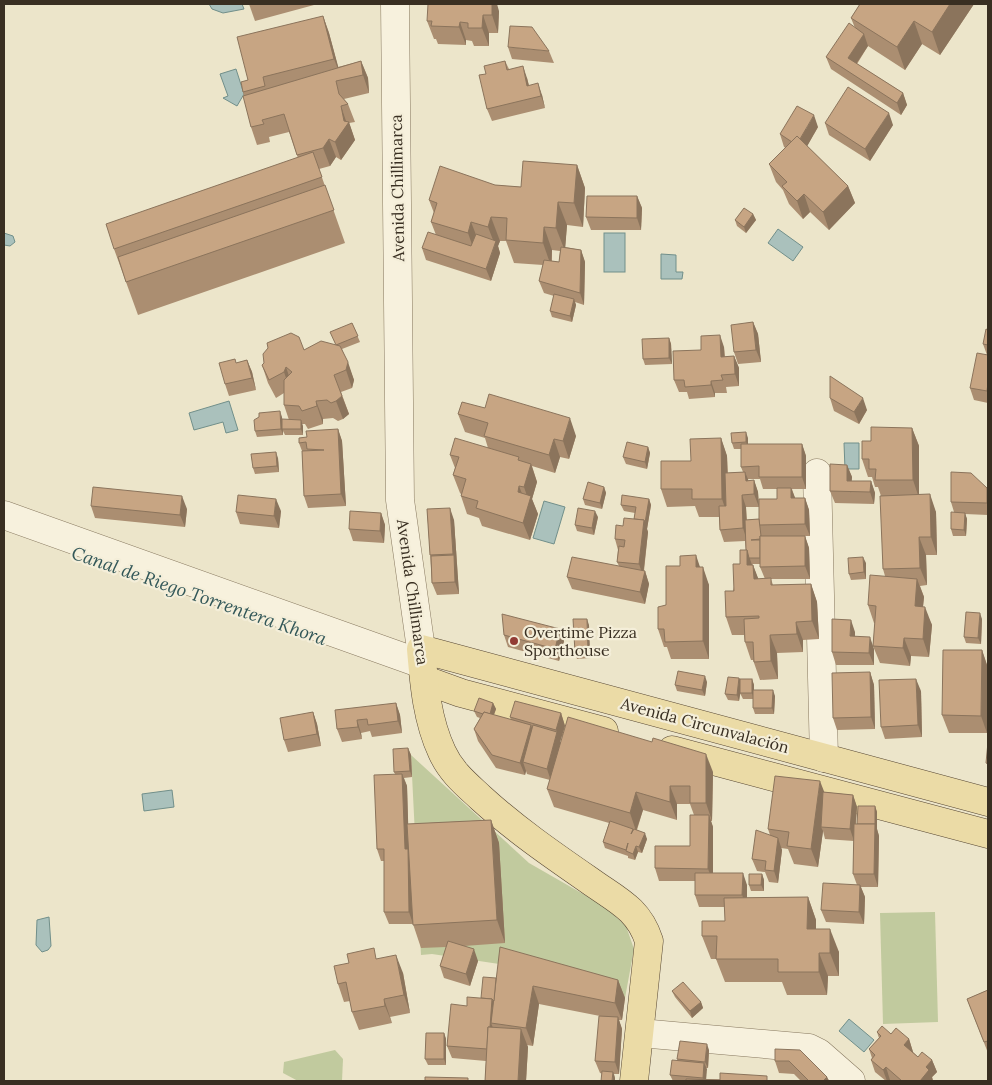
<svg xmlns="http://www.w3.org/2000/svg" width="992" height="1085" viewBox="0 0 992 1085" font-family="Lora,serif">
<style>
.green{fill:#c1ca9e}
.water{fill:#aac1bc;stroke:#718f8a}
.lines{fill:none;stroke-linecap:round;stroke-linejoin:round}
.minor-casing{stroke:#87785f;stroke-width:29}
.major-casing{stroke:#564633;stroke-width:29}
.minor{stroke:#f7f1dd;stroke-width:28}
.major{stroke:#ebdba6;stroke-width:28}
.wall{fill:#ab8e71;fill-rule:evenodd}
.shaded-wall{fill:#8b745c}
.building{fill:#c7a583;stroke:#8b745c}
.poi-dot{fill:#923b34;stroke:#f4eed9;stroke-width:2}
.labels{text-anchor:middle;stroke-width:4.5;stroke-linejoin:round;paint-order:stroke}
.street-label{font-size:16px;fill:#392f22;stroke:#f4eed9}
.poi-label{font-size:16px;fill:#392f22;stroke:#f4eed9;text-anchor:start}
.water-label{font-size:18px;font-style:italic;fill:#325758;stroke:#f4eed9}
</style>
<rect width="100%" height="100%" fill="#ece5ca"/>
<g class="green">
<polygon points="411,755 529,863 604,906 626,926 634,949 625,998 506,965 432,954 421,955"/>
<polygon points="935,912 938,1022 883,1024 880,913"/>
<polygon points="335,1050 343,1059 342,1081 298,1081 283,1073 284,1062"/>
</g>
<g class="water">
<polygon points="209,4 242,4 244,9 223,13 212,9"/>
<polygon points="236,69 244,94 237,106 223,98 228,96 220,74"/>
<polygon points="778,229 803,247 793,261 768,243"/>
<polygon points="4,233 13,236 15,242 10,246 4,245"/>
<rect x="604" y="233" width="21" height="39"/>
<polygon points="661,254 676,255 676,272 683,272 682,279 661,279"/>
<polygon points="229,401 238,430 226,433 223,422 194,430 189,413"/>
<polygon points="844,443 859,443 859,469 845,469"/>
<polygon points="544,501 565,507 554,544 533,538"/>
<polygon points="172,790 174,807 144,811 142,794"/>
<polygon points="49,917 51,946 48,950 42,952 36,945 37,920"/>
<polygon points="849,1019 874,1040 864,1052 839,1031"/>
</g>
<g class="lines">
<defs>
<g id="minor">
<polyline points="395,4 400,500 421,649"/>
<polyline points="817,473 824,758"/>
<polyline points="4,515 422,664"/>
<polyline points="640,1033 809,1048 819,1053 851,1081"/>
</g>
<g id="major">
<polyline points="425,680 461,693 604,731"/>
<polyline points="672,750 988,834"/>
<path d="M 634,1081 L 649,941 C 639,910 619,901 593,883 C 554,856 516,830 481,798 C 466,784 451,772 442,752 C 427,720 424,684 421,649 L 988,802"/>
</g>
</defs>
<use href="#minor" class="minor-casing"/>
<use href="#major" class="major-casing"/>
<use href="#minor" class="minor"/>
<use href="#major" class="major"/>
</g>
<g class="wall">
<polygon points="249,4 314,4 314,5 255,21"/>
<polygon points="860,4 974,4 940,55 922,44 905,70 868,46 857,64 903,93 907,105 901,115 831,69 826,57 855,28 851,18"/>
<polygon points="499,11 498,33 489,33 489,46 474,46 472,41 466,40 466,45 438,44 436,39 434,39 427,21"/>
<polygon points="323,16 329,33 338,67 361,61 368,78 369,93 344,99 348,104 355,122 349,123 355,140 341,160 336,157 330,166 319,169 345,243 138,315 114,249 298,158 289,132 269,137 270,142 257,145 251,127 243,92 248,80"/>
<polygon points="508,47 549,51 554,63 512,59"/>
<polygon points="505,61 509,69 527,78 529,86 542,95 545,108 492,121 487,109 486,74"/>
<polygon points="825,123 893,125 870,161 829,135"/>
<polygon points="818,127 807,146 848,186 855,203 829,230 810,212 803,219 789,204 783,190 776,182 769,164 786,148 784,147 780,134"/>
<path d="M 577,165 L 585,188 L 583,227 L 567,225 L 565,247 L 581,250 L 585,262 L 584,305 L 575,302 L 576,305 L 572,322 L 552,317 L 550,311 L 554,296 L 544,293 L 539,281 L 543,265 L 514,263 L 506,241 L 500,241 L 498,246 L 500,253 L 491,281 L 426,260 L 422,248 L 436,235 L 431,222 L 434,213 L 429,200 L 495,185 L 521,187 ZM 552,250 L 560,251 L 559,262 L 552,261 Z"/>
<polygon points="637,196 642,208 641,230 591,230 586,217"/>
<polygon points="753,214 756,220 746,233 737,226 735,220"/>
<polygon points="753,322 758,334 761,362 738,364 734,352"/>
<polygon points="352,323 360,342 342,349 354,380 352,388 341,392 349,414 343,419 338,421 333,418 323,419 323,424 308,429 305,424 302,424 303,435 285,435 283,431 283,435 257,437 255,431 282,417 282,421 289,420 284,405 284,393 276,398 268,383 262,365 304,350 336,345"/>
<polygon points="988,330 988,403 974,400 970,388 987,355 983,344"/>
<polygon points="669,338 671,344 672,364 645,365 643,359"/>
<polygon points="724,347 725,357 734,356 739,368 739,386 726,387 727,393 715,393 715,397 689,399 687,392 679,392 674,380 701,350"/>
<polygon points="247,360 252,372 256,390 229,396 225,384 237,363"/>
<polygon points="830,398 867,410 859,424 834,411"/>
<polygon points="458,414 576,436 569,459 560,457 555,473 532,466 537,482 532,499 538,514 530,540 482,526 479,518 467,514 461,496 461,494 460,493 453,475 455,468 450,455 488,448 485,438 465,432"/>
<polygon points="912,428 919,446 919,494 936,512 937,555 926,555 927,585 920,586 924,597 923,607 932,625 929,657 911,656 910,666 880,663 873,646 875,623 874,623 868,605 885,576 883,569 881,496 878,487 875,487 872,477 868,477 862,459 871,441"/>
<polygon points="338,429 342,441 346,506 308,508 304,496 302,451 299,443 307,437"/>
<path d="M 721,438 L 727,456 L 728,473 L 743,472 L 741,467 L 741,449 L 734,449 L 732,443 L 748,438 L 748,444 L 802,444 L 806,456 L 806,489 L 792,489 L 795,498 L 805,498 L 809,510 L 810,536 L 805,536 L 809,548 L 810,579 L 771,579 L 773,585 L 811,584 L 817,602 L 819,639 L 803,640 L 803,652 L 777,653 L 778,679 L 760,680 L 753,660 L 751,660 L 745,642 L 744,635 L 732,635 L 726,617 L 740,564 L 746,550 L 745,541 L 724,542 L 720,530 L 719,517 L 699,517 L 695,506 L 667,507 L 661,489 L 691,461 ZM 748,479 L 760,479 L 763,489 L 777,489 L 777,499 L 759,519 L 747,520 L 746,507 L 759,507 L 758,492 L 754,480 L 748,481 ZM 752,564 L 760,564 L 760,567 L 765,579 L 758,579 L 753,565 Z"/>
<polygon points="648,447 650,453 647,469 626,464 623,457"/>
<polygon points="278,458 279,472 255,474 253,468"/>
<polygon points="847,465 852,477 851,481 871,481 875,493 874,504 835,503 830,491"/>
<polygon points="604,487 606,493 602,509 585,505 583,499"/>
<polygon points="988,490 988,515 965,514 967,519 966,536 953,536 951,529 954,512 951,502"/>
<polygon points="649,499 651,505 647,529 648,532 644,571 645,571 649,584 645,604 572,589 567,577 619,566 617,562 618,550 615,539 623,526 634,519 635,513 624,511 621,505"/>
<polygon points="91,506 187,509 185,527 95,518"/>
<polygon points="427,509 454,520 459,594 437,595 432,583"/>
<polygon points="281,511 279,528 240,524 236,512"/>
<polygon points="381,513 385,525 384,543 353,541 349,529"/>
<polygon points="598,517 594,535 577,531 575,525"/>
<polygon points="866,563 866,579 851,580 849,574"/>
<polygon points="700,567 709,585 709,659 671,659 667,647 664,647 658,629 666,605"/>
<polygon points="982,619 981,644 966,643 964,637"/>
<polygon points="589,625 590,658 577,659 575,652"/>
<polygon points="560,629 564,641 559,661 508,647 504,635"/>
<polygon points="855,632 855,636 874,649 874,665 836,665 832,652"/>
<polygon points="982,650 988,668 987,733 949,733 942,715"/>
<polygon points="870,672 874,685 875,729 837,730 833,718"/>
<polygon points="739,678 740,680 752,679 754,685 754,690 775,696 774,714 755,714 753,708 753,699 743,699 740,693 739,701 728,700 725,694"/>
<polygon points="707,682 705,696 677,691 675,685"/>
<polygon points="921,691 922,737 885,739 881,727"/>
<polygon points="396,703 400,715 402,733 372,737 370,731 361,733 362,739 342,742 337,729"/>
<polygon points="493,703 496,709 494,715 511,720 510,717 561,713 565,726 560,742 561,743 713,772 712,821 711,821 713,827 713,873 747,885 747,898 808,897 816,920 816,929 839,952 839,976 828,976 827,995 787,995 782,982 725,982 716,959 711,959 702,936 725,921 725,907 699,907 695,895 695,881 659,881 655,868 690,846 694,815 690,804 677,804 677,820 643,810 637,830 647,839 642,853 638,852 635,860 628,858 628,856 605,848 603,842 609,823 554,807 547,789 550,780 527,774 526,771 525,775 496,768 478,741 474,729 480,718 477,717 474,711"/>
<polygon points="313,712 317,724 321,746 288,752 284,740"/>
<polygon points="408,748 411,755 412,777 404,778 407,786 408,824 491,820 499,843 505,943 464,946 478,961 470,986 444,978 440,966 446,947 421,948 413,924 389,924 384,912 384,861 381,861 377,849 395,774 394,772"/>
<polygon points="824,792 853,795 857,807 856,824 857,824 875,806 877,812 877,829 879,836 878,887 861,887 865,897 864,924 826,922 821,910 857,885 853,874 854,841 825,839 823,831 818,867 794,864 788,849 781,848 782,850 778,883 769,882 765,872 757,871 752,859 770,835 768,829"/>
<polygon points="762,874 764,880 764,891 751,891 749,885"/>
<polygon points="378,959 403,973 410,1013 390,1017 392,1023 359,1030 352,1012 350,1001 344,1002 338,984"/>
<polygon points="496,978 618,980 625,998 622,1020 619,1020 622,1029 619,1074 614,1074 615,1078 600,1073 595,1061 600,1016 539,1004 533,1046 527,1045 528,1047 526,1081 485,1081 486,1061 452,1058 447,1046 467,1006 481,998"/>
<polygon points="988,990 988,1053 967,999"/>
<polygon points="672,991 701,1002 703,1008 692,1018 675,997"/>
<polygon points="877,1032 891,1034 909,1039 913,1052 918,1057 932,1060 937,1072 932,1077 933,1081 892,1081 890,1080 889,1081 886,1081 875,1072 871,1060 872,1058 869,1049 879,1038"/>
<polygon points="444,1033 446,1039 446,1065 428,1065 425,1059"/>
<polygon points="775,1049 827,1077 829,1081 801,1081 794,1074 779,1073 775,1061"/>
<polygon points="709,1050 708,1068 706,1068 706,1079 769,1081 673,1081 670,1075 678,1061 677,1059"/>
</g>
<g class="shaded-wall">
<polygon points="492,4 497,4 499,11 498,33 492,15"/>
<polygon points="950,4 974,4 940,55 932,32"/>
<polygon points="483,15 489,33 489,46 482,28"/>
<polygon points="323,16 329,33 341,77 334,59"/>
<polygon points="914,21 922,44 905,70 897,47"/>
<polygon points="460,22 466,40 466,45 459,27"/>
<polygon points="864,34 868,46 852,70 848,58"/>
<polygon points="361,61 368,78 369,93 363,75"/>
<polygon points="523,66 527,78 532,98 527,86"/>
<polygon points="538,83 542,95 545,108 541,96"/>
<polygon points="903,93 907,105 901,115 897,103"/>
<polygon points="341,106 347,124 349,122 355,140 341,160 335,142 344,121"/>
<polygon points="889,113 893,125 870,161 865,149"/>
<polygon points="814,115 818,127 801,157 797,145"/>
<polygon points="329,139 336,157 330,166 323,148"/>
<polygon points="577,165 585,188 583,227 574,203"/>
<polygon points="848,186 855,203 829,230 823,212"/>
<polygon points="804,194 810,212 803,219 797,201"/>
<polygon points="637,196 642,208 641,230 637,218"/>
<polygon points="558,202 567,225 565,251 556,228"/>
<polygon points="753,214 756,220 746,233 744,227"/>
<polygon points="491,217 500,241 498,246 500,253 491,281 486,269 495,245 488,227"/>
<polygon points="471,222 480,245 476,256 468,233"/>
<polygon points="544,227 552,250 551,266 543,243"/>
<polygon points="581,250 585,262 584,305 580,293"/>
<polygon points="574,299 576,305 572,322 570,316"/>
<polygon points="753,322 758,334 761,362 756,350"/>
<polygon points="720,335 724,347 725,369 721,357"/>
<polygon points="669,338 671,344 672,364 669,358"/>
<polygon points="734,356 739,368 739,386 735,374"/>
<polygon points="247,360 252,372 256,390 252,378"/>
<polygon points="348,362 354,380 352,388 346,370"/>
<polygon points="286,367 292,385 290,390 284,372"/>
<polygon points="711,381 715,393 715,397 711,385"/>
<polygon points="342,396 349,414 343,419 336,401"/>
<polygon points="863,398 867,410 859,424 854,412"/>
<polygon points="316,401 323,419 323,424 317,406"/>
<polygon points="280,411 282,417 283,435 281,429"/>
<polygon points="570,418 576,436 569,459 563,441"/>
<polygon points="301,420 303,426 303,435 301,429"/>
<polygon points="912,428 919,446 919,498 913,480"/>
<polygon points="338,429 342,441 346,506 341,494"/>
<polygon points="746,432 748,438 748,448 746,442"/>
<polygon points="721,438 727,456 728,517 722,499"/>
<polygon points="554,439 560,457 555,473 549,455"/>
<polygon points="802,444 806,456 806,489 802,477"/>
<polygon points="648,447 650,453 647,469 645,462"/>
<polygon points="276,452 278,458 279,472 277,466"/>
<polygon points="531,464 537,482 532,499 538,514 530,540 523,523 529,502 524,487"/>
<polygon points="847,465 852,477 851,493 847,481"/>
<polygon points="745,472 750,484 746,481"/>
<polygon points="754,480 758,492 759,507 754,494"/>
<polygon points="871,481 875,493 874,504 870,492"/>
<polygon points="519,486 526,504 518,492"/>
<polygon points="604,487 606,493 602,509 600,503"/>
<polygon points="791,488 796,500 791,498"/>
<polygon points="987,488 988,490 988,506 987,503"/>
<polygon points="930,494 936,512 937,555 931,537"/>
<polygon points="742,495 746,507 747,541 743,528"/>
<polygon points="182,496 187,509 185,527 180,515"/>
<polygon points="805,498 809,510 810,536 805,524"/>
<polygon points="276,499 281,511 279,528 274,516"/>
<polygon points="649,499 651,505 647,529 648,532 643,576 639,564 644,520"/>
<polygon points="450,508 454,520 459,594 455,582"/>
<polygon points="595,511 598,517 594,535 592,528"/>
<polygon points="381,513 385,525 384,543 380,531"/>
<polygon points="965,513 967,519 966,536 964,530"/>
<polygon points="805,536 809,548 810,579 805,566"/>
<polygon points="919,537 926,555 927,585 920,568"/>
<polygon points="747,550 753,568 747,565"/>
<polygon points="696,555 702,573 696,567"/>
<polygon points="863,557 866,563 866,579 864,572"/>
<polygon points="753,565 760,583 754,579"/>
<polygon points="703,567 709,585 709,659 703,641"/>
<polygon points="645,571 649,584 645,604 640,592"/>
<polygon points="917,579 924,597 921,624 915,606"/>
<polygon points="811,584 817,602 819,639 812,621"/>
<polygon points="925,607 932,625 929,657 923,639"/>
<polygon points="980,613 982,619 981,644 978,638"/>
<polygon points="587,619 589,625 590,658 588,652"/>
<polygon points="851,620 855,632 855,648 850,636"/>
<polygon points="796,622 803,640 803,652 797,634"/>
<polygon points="560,629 564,641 559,661 555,649"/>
<polygon points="770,635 777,653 778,679 771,661"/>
<polygon points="870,637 874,649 874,665 869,653"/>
<polygon points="904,638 911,656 910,666 903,648"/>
<polygon points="982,650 988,668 987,733 981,716"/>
<polygon points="870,672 874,685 875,729 871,717"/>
<polygon points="705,676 707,682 705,696 702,690"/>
<polygon points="739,678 742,684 739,701 737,695"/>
<polygon points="752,679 754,685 754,699 752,693"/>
<polygon points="916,679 921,691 922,737 918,725"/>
<polygon points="773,690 775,696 774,714 772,708"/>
<polygon points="396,703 400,715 402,733 398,721"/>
<polygon points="493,703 496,709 491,722 489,716"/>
<polygon points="313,712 317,724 321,746 317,734"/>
<polygon points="561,713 565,726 560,742 561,744 551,781 547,769 557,732 556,730"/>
<polygon points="357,720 361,733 362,739 358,727"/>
<polygon points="531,725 535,737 523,762 526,771 525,775 520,763"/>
<polygon points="408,748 411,755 412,777 410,771"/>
<polygon points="706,754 713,772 712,821 706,803"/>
<polygon points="402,774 407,786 409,850 413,924 409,912 405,849"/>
<polygon points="820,781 827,799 821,827 823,831 818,867 811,849"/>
<polygon points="670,786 677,804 677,820 670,802"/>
<polygon points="636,792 643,810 636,831 630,813"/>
<polygon points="853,795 857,807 854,841 850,829"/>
<polygon points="875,806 877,812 877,829 879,836 878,887 874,874"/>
<polygon points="709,815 713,827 713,881 708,869"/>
<polygon points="491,820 499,843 505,943 497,920"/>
<polygon points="645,833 647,839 642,853 639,847"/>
<polygon points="778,838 782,850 778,883 774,871"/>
<polygon points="636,846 638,852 635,860 633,854"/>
<polygon points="743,873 747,885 747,907 742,895"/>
<polygon points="762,874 764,880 764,891 761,885"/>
<polygon points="860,885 865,897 864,924 859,912"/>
<polygon points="808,897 816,920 816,952 807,929"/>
<polygon points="830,929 839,952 839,976 830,953"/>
<polygon points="474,949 478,961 470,986 466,974"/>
<polygon points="819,953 828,976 827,995 819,972"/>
<polygon points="396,955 403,973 410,1013 404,995"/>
<polygon points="618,980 625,998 622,1020 615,1003"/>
<polygon points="533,986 539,1004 533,1046 526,1028"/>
<polygon points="384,999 392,1023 385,1006"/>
<polygon points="492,999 497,1011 491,1023 495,1033 488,1050"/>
<polygon points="701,1002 703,1008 692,1018 690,1011"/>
<polygon points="618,1017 622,1029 619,1074 615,1062"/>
<polygon points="521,1029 528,1047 526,1081 518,1081"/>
<polygon points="444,1033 446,1039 446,1065 444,1059"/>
<polygon points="909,1039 913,1052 909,1057 904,1045"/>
<polygon points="707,1044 709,1050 708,1068 705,1062"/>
<polygon points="932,1060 937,1072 932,1077 933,1081 920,1081 926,1067"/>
<polygon points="704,1063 707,1069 706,1081 704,1081 703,1078"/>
<polygon points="886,1067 890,1080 889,1081 887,1081 883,1070"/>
<polygon points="613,1072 615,1078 615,1081 612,1081"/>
<polygon points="827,1077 829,1081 823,1081"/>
</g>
<g class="building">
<polygon points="428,4 492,4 492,15 483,15 482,28 468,28 468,23 460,22 459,27 431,26 432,21 427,21"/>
<polygon points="860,4 950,4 932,32 914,21 897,47 851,18"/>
<polygon points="323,16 334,59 263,77 265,86 243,92 241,82 248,80 237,37"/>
<polygon points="849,23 864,34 848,58 903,93 897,103 826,57"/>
<polygon points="510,26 532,27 549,51 508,47"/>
<polygon points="361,61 363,75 336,81 339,94 348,104 341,106 344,121 349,122 335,142 329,139 323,148 297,155 284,114 262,120 264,124 251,127 243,96"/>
<polygon points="505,61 507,70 523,66 527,86 538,83 541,96 487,109 479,75 486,74 484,66"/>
<polygon points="848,87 889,113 865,149 825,123"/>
<polygon points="797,106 814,115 800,139 797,136 792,142 780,134"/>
<polygon points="797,136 848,186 823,212 804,194 797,201 782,186 787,182 769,164"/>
<polygon points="313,152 322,177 114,249 106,224"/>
<polygon points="523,161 577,165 574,203 558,202 556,228 544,227 543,243 506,240 507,218 491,217 488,227 471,222 468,233 431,222 437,203 429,200 440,166 495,185 521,187"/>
<polygon points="325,185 334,210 126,282 118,257"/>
<polygon points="587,196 637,196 637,218 586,217"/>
<polygon points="744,208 753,214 744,227 735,220"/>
<polygon points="428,232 471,246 476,234 496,241 486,269 422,248"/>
<polygon points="561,247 581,250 580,293 539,281 544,260 559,262"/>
<polygon points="554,294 574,299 570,316 550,311"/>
<polygon points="753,322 756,350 734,352 731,325"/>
<polygon points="352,323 358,336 336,345 330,332"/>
<polygon points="986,329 988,330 988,345 983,344"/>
<polygon points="291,333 299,337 304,350 321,341 340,346 348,362 346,370 334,375 342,396 336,401 331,403 327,400 316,401 317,406 302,411 299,406 284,405 284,380 292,372 286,367 284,372 269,380 262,365 264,363 263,354 268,348 267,343"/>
<polygon points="720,335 721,357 734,356 735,374 721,375 723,380 711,381 711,385 685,387 684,380 674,380 673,351 701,350 701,336"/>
<polygon points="669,338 669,358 643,359 642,339"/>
<polygon points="977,353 988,355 988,383 987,391 970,388"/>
<polygon points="235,359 236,363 247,360 252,378 225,384 219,363"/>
<polygon points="830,376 863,398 854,412 830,398"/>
<polygon points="489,394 570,418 563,441 554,439 549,455 484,436 488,423 458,414 462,402 485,408"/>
<polygon points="280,411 281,429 255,431 254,420 259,417 259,413"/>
<polygon points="282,419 301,420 301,429 282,429"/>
<polygon points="871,427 912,428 913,480 875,480 876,469 869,469 869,459 862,459 862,441 871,441"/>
<polygon points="338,429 341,494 304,496 302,451 324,450 307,449 306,442 299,443 299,438 307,437 306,431"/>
<polygon points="746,432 746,442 732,443 731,433"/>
<polygon points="455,438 519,457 518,460 531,464 524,487 519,486 518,492 531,496 523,523 476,508 478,501 461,496 466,479 453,475 459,457 450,455"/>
<polygon points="721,438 722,499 692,499 692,489 661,489 661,461 691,461 690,439"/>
<polygon points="627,442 648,447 645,462 623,457"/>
<polygon points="741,444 802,444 802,477 759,477 759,466 741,467"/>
<polygon points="276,452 277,466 253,468 251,454"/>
<polygon points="830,464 847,465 847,481 871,481 870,492 830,491"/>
<polygon points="745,472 746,481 754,480 754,494 742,495 743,528 720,530 719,506 726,506 725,473"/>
<polygon points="951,472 971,473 987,488 987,503 951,502"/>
<polygon points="588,482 604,487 600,503 583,499"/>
<polygon points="93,487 182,496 180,515 91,506"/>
<polygon points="777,488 791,488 791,498 805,498 805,524 759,525 759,499 777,499"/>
<polygon points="930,494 931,537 919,537 920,568 883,569 880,496"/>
<polygon points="238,495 276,499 274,516 236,512"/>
<polygon points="622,495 649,499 645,523 644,520 634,519 636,507 621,505"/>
<polygon points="450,508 453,554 430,555 427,509"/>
<polygon points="578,508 595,511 592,528 575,525"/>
<polygon points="350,511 381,513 380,531 349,529"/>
<polygon points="951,512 965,513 964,530 951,529"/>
<polygon points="624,518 644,520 639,564 617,562 619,546 624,547 625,540 615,539 616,525 623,526"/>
<polygon points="759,519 761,536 760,536 760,539 751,540 760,540 760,558 749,558 747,550 746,550 745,520"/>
<polygon points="760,536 805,536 805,566 760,567"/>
<polygon points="740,550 747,550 747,565 753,565 754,579 771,578 771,585 811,584 812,621 796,622 797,634 770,635 771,661 754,662 753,642 745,642 744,619 759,618 759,616 726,617 725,591 734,591 733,564 740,564"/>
<polygon points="454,555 455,582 432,583 431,556"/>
<polygon points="696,555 696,567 703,567 703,641 665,642 664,629 658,629 658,607 666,605 666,566 680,566 680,556"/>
<polygon points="572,557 645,571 640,592 567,577"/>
<polygon points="863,557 864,572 849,574 848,558"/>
<polygon points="870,575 917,579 915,606 925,607 923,639 904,638 903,648 873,646 876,606 868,605"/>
<polygon points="966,612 980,613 978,638 964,637"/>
<polygon points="502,614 560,629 555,649 504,635"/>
<polygon points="573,619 587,619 588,652 575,652"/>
<polygon points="832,619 851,620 850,636 870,637 869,653 832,652"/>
<polygon points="943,650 982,650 981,716 942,715"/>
<polygon points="678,671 705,676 702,690 675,685"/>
<polygon points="870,672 871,717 833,718 832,673"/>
<polygon points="728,677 739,678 737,695 725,694"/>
<rect x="740" y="679" width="12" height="14"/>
<polygon points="916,679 918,725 881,727 879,680"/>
<polygon points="753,690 773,690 772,708 753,708"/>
<polygon points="479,698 493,703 490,714 484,712 483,714 474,711"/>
<polygon points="515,701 561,713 556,730 510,717"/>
<polygon points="396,703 398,721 368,725 367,719 357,720 358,727 337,729 335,710"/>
<polygon points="313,712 317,734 284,740 280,718"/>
<polygon points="484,712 531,725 520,763 492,755 474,729"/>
<polygon points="568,717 652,742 653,738 706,754 706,803 690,803 690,786 670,786 670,802 636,792 630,813 547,789"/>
<polygon points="533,725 557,732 547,769 523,762"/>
<polygon points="988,742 988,764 986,763"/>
<polygon points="408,748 410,771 394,772 393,749"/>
<polygon points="402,774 405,849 408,849 409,912 384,912 384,849 377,849 374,775"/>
<polygon points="775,776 820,781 811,849 787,846 789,832 768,829"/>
<polygon points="823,792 853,795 850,829 821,827"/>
<polygon points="858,806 875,806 875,824 857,824"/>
<polygon points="690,815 709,815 708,869 655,868 655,846 690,846"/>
<polygon points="491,820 497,920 413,925 407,824"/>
<polygon points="610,821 633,829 631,834 634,829 645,833 639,847 636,846 633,854 626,851 628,843 626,850 603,842"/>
<polygon points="854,824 875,824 874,874 853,874"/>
<polygon points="756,830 778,838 774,871 765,870 766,861 752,859"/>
<polygon points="695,873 743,873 742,895 695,895"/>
<polygon points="749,874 762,874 761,885 749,885"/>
<polygon points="823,883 860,885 859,912 821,910"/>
<polygon points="808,897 807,929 830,929 830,953 819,953 819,972 778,972 778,959 716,959 717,936 702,936 702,921 725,921 724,898"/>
<polygon points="448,941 474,949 466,974 440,966"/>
<polygon points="500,947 618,980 615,1003 533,986 526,1028 491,1023"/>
<polygon points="374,948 376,959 396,955 404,995 384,999 385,1006 352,1012 346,982 338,984 334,966 349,963 347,954"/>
<polygon points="483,977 496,978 494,1001 492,999 481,998"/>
<polygon points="683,982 701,1002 690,1011 672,991"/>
<polygon points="988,990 988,1041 984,1042 967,999"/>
<polygon points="467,997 492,999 490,1027 488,1027 487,1049 447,1046 451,1004 467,1006"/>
<polygon points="599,1016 618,1017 615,1062 595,1061"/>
<polygon points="882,1026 891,1034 896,1028 909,1039 904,1045 918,1057 922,1052 932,1060 926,1067 929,1070 920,1081 902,1081 886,1067 883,1070 871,1060 875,1055 869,1049 881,1036 877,1032"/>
<polygon points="488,1027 521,1029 518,1081 485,1081"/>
<polygon points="426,1033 444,1033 444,1059 425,1059"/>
<polygon points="680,1041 707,1044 705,1062 677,1059"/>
<polygon points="775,1049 800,1050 827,1077 823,1081 809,1081 789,1061 775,1061"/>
<polygon points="672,1060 704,1063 703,1078 670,1075"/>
<polygon points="602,1071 613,1072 612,1081 601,1081"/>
<polygon points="720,1073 767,1076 767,1081 720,1081"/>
<polygon points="425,1077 468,1078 468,1081 425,1081"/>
<polygon points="686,1079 720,1080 720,1081 686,1081"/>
</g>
<circle class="poi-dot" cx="514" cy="641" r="5"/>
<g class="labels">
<g class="street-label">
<text transform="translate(397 188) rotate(-91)" y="6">Avenida Chillimarca</text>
<text transform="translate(413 592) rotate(82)" y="6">Avenida Chillimarca</text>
<text transform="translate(705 725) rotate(15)" y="6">Avenida Circunvalación</text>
</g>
<g class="poi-label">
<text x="524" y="638">Overtime Pizza<tspan x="524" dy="18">Sporthouse</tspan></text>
</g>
<g class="water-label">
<text transform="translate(199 596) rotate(19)" y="6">Canal de Riego Torrentera Khora</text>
</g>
</g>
<rect width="992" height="1085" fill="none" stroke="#392f22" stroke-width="10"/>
</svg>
